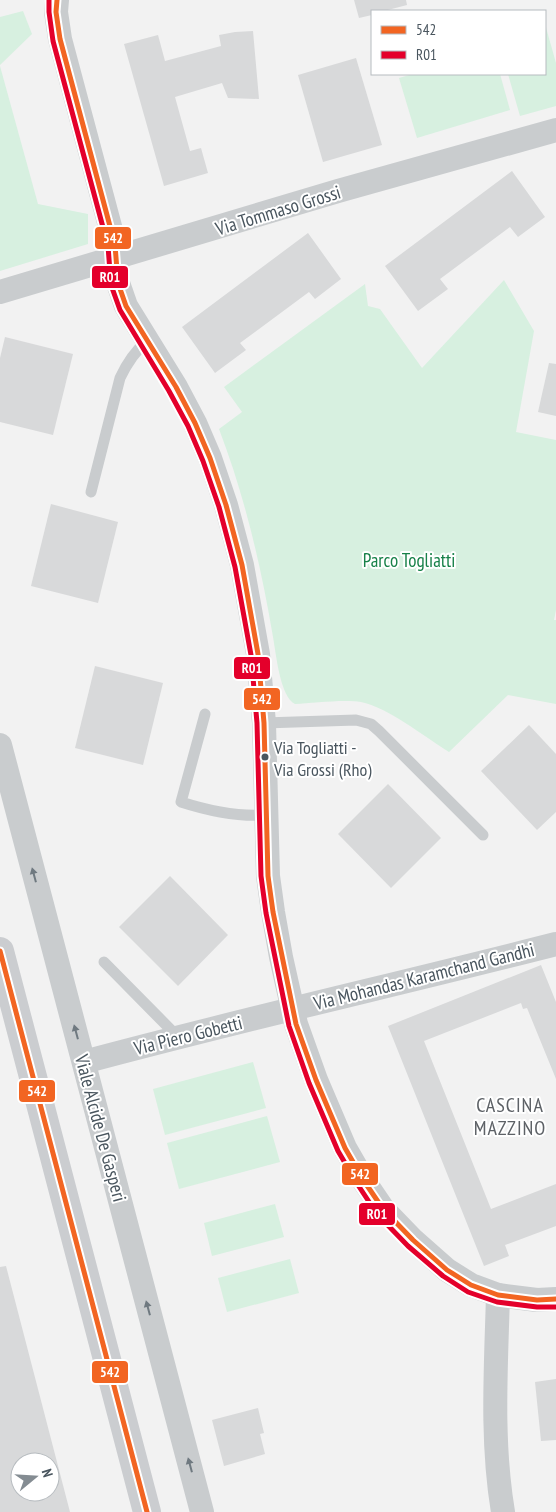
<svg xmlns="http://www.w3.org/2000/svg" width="556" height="1512" viewBox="0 0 556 1512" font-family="'PT Sans Narrow',sans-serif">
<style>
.green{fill:#d7f0e0}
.building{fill:#d8d9da;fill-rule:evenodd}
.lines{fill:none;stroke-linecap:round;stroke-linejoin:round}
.lane{stroke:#c9ccce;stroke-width:11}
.street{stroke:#c9ccce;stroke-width:24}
.secondary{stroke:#cbcdd0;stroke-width:28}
.bus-1-casing{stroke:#fff;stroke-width:9}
.bus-2-casing{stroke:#fff;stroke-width:9}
.bus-1{stroke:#f26522;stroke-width:5}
.bus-2{stroke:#e4002b;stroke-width:5}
.oneway{fill:#6f7980}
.bus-dot{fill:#49555e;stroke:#fff;stroke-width:2}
.labels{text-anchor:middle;stroke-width:4;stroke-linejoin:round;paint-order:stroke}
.bus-label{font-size:18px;fill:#49555e;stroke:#fff;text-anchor:start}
.street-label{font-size:19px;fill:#49555e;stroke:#fff}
.park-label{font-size:19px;fill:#188149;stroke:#fff}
.neighbourhood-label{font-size:20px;letter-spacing:1px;fill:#5d6166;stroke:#fff}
.line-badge{stroke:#fff;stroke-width:2}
.badge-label{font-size:14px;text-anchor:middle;font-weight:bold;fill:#fff}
</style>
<rect width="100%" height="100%" fill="#f2f2f2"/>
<g class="green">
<polygon points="23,11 32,34 0,65 0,17"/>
<polygon points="545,24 556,63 556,106 520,116 508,74 545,74"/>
<polygon points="0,66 38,204 88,214 88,244 0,271"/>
<polygon points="413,74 500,74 510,110 417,138 399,78"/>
<path d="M 504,280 L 534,331 L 516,432 L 556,440 L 556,610 L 554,620 L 556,620 L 556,704 L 508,695 L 449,752 C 425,737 387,707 361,702 C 345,699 312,703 295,704 C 280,697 276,653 273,637 C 261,566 245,497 219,429 L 242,412 L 224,387 L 365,284 L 368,306 L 380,309 L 422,368 Z"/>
<polygon points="253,1062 266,1108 165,1135 153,1089"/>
<polygon points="267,1116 280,1162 179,1189 167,1143"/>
<polygon points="275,1204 284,1237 212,1256 204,1223"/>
<polygon points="290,1259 299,1293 227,1312 218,1278"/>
</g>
<g class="building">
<polygon points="354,0 406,0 407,5 384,11 372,11 372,15 359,18"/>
<polygon points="253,31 259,99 228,98 222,83 175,97 190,151 201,148 208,173 164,186 124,44 158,35 165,61 221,46 219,35 235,32"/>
<polygon points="356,58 382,145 323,162 298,75"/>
<polygon points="512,171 545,217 518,237 510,227 440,279 448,289 418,311 385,266"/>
<polygon points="308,233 341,279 315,299 309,292 240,343 246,350 215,373 182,327"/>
<polygon points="5,337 73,354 53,435 0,422 0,358"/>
<polygon points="549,363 556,364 556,416 538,412"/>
<polygon points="51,504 118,522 98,603 31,586"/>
<polygon points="95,666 163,683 143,765 75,748"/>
<polygon points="529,725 556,754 556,812 537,830 481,771"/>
<polygon points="388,784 441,838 391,888 338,834"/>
<polygon points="170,876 228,935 178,986 119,927"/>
<polygon points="541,965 556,1002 556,1079 527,1008 523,1009 521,1003 424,1041 491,1209 556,1184 556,1226 505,1245 509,1256 484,1266 388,1026"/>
<path d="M 6,1266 L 70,1512 L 0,1512 L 0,1267 ZM 20,1462 L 50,1462 L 50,1492 L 20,1492 Z"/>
<polygon points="556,1379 556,1440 541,1441 535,1382"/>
<polygon points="258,1408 264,1433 260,1434 265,1454 224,1466 212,1420"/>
</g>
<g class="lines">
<g class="lane">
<path d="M 91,492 L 120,378 C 127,363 134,352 147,341"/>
<path d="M 205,714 L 181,802 C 209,811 236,817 265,815"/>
<polyline points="264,723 356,720 371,724 379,731 483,835"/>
<polyline points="104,962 178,1037"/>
</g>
<g class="street">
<polyline points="57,0 56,12 60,39 115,245 118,283 126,306 176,387 195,423 210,458 226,505 242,565 258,654 264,723 268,876 273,912 281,957 296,1024 316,1080 345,1148 364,1181 383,1209 413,1240 447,1270 471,1285 498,1295 537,1300 556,1299"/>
<polyline points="0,292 338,191 556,130"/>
<polyline points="0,745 202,1512"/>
<path d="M 84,1062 C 240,1020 399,984 556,944"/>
<path d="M 498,1295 C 496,1368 491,1440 503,1512"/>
</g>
<polyline class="secondary" points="0,951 147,1512"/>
<defs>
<g id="bus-1">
<polyline points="57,0 56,12 60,39 115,245 118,283 126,306 176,387 195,423 210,458 226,505 242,565 258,654 264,723 268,876 273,912 296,1024 316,1080 345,1148 364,1181 383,1209 413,1240 447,1270 471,1285 498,1295 537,1300 556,1299"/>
<polyline points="0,951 147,1512"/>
</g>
<polyline id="bus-2" points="49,0 49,12 53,41 108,246 111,285 120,310 169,391 188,426 203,461 219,507 235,567 251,655 257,723 261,876 266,913 289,1026 309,1083 338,1151 358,1185 377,1214 408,1246 443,1276 468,1292 497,1302 537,1307 556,1307"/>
</defs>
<use href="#bus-1" class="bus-1-casing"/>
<use href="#bus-2" class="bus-2-casing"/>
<use href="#bus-1" class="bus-1"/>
<use href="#bus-2" class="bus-2"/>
</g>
<defs><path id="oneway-solid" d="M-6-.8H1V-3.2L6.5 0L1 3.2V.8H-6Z" transform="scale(1.25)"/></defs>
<g class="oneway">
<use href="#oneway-solid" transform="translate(34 875) rotate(-105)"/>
<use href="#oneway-solid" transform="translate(76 1032) rotate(-105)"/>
<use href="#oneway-solid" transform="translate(148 1308) rotate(-105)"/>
<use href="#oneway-solid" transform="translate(190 1465) rotate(-105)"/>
</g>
<circle class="bus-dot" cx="265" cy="757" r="4.5"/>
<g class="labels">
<g class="bus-label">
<text x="274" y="754">Via Togliatti -<tspan x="274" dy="22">Via Grossi (Rho)</tspan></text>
</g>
<g class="street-label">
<text transform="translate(278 210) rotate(-17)" y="7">Via Tommaso Grossi</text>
<text transform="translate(424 976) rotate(-14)" y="7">Via Mohandas Karamchand Gandhi</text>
<text transform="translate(188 1035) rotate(-14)" y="7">Via Piero Gobetti</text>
<text transform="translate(101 1128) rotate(75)" y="7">Viale Alcide De Gasperi</text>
</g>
<g class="park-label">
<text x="409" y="567">Parco Togliatti</text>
</g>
<g class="neighbourhood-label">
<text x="510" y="1112">CASCINA<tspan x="510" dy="23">MAZZINO</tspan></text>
</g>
</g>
<g class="line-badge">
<rect x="94" y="226" width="38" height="24" rx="5" fill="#f26522"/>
<rect x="91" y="265" width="38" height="24" rx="5" fill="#e4002b"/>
<rect x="233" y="656" width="38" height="24" rx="5" fill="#e4002b"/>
<rect x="243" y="687" width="38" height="24" rx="5" fill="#f26522"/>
<rect x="18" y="1079" width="38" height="24" rx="5" fill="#f26522"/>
<rect x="341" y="1162" width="38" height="24" rx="5" fill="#f26522"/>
<rect x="358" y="1202" width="38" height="24" rx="5" fill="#e4002b"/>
<rect x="91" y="1360" width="38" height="24" rx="5" fill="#f26522"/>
</g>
<g class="badge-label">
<text x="113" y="243">542</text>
<text x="110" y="282">R01</text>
<text x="252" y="673">R01</text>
<text x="262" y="704">542</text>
<text x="37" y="1096">542</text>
<text x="360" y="1179">542</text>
<text x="377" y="1219">R01</text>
<text x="110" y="1377">542</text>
</g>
<rect x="371" y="10" width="175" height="65" fill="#ffffff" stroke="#b6bbbf"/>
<rect x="381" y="26" width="25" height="8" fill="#f26522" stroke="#b6bbbf"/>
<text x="416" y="35" font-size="15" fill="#49555e">542</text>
<rect x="381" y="51" width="25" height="8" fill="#e4002b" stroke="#b6bbbf"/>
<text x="416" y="60" font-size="15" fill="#49555e">R01</text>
<g transform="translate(35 1477) rotate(72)"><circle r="24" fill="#ffffff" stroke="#b6bbbf"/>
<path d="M0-4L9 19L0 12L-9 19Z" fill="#848c92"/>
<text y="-8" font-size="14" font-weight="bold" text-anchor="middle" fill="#49555e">N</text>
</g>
</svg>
